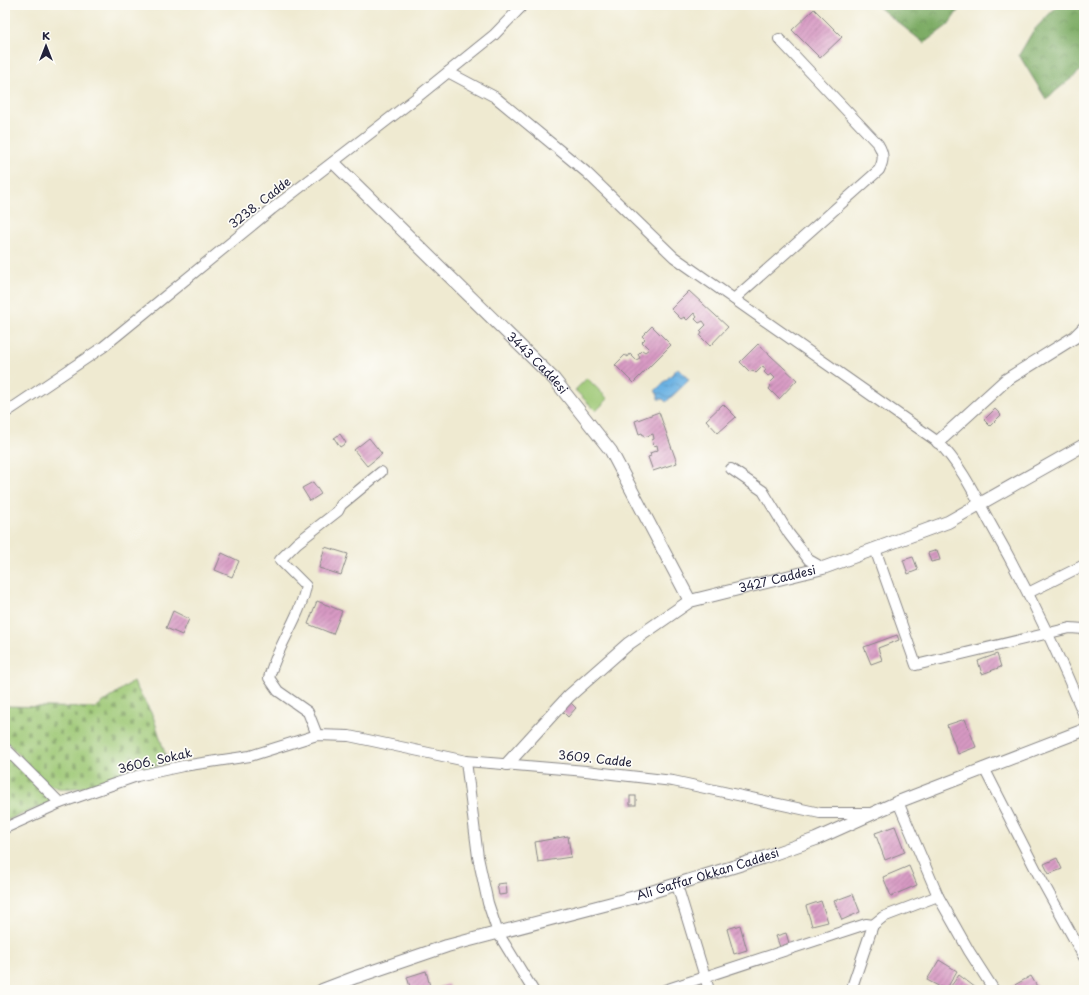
<svg xmlns="http://www.w3.org/2000/svg" width="1089" height="995" viewBox="0 0 1089 995" font-family="'Playpen Sans',sans-serif">
<style>
.forest{fill:url(#forest-crowns);stroke:#506750}
.cemetery{fill:url(#cemetery-stones);stroke:#5f7457}
.pitch{fill:#9cc773;stroke:#5f7457}
.water{fill:url(#water-waves);stroke:#476a8f}
.building{fill:url(#building-hatch)}
.lines{fill:none;stroke-linecap:round;stroke-linejoin:round}
.minor-casing{stroke:#888686;stroke-width:12}
.tertiary-casing{stroke:#888686;stroke-width:14}
.minor{stroke:#fff;stroke-width:10}
.tertiary{stroke:#fff;stroke-width:12}
.labels{text-anchor:middle;stroke-width:3.5;stroke-linejoin:round;paint-order:stroke}
.street-label{font-size:12px;fill:#22223b;stroke:#fdfcf7}
</style>
<defs>
<pattern id="forest-crowns" width="20" height="18" patternUnits="userSpaceOnUse"><rect width="20" height="18" fill="#7dac65"/><path d="M2 6a3 3 0 1 1 6 0M12 15a3 3 0 1 1 6 0" fill="none" stroke="#668c54"/></pattern>
<pattern id="cemetery-stones" width="16" height="16" patternUnits="userSpaceOnUse"><rect width="16" height="16" fill="#9cc773"/><path d="M2 7V4a2 2 0 0 1 4 0v3zM10 15v-3a2 2 0 0 1 4 0v3z" fill="#7fa160"/></pattern>
<pattern id="water-waves" width="16" height="10" patternUnits="userSpaceOnUse"><rect width="16" height="10" fill="#6cb2e3"/><path d="M0 5q4-4 8 0t8 0" fill="none" stroke="#5890b9"/></pattern>
<pattern id="building-hatch" width="6" height="6" patternUnits="userSpaceOnUse"><rect width="6" height="6" fill="#d79ac3"/><path d="M-1 1l2-2M0 6l6-6M5 7l2-2" fill="none" stroke="#ae7da0"/></pattern>
</defs>
<rect width="100%" height="100%" fill="#fdfcf7"/>
<filter id="ink" filterUnits="userSpaceOnUse"><feTurbulence type="fractalNoise" baseFrequency=".025" numOctaves="2"/><feDisplacementMap in="SourceGraphic" scale="8" xChannelSelector="R" yChannelSelector="G"/><feConvolveMatrix kernelMatrix="1 2 1 2 8 2 1 2 1" color-interpolation-filters="sRGB"/></filter>
<filter id="wash" filterUnits="userSpaceOnUse"><feTurbulence type="fractalNoise" baseFrequency=".012" numOctaves="4" result="noise"/><feDisplacementMap in="SourceGraphic" scale="16" xChannelSelector="R" yChannelSelector="G"/><feGaussianBlur stdDeviation="0.9" result="paint"/><feColorMatrix in="noise" values="0 0 0 0 0 0 0 0 0 0 0 0 0 0 0 0 0 1.4 0 .05"/><feComposite in="paint" operator="in"/></filter>
<g filter="url(#wash)">
<rect width="100%" height="100%" fill="#efead1"/>
<g class="forest">
<polygon points="876,5 962,5 948,25 924,43"/>
<polygon points="1058,5 1084,5 1084,68 1046,99 1019,55 1033,31"/>
</g>
<g class="cemetery">
<polygon points="133,681 153,716 168,763 86,787 62,789 46,784 5,740 5,706 95,708"/>
<polygon points="5,753 52,802 5,821"/>
</g>
<polygon class="pitch" points="587,378 608,399 596,411 575,390"/>
<polygon class="water" points="678,368 689,380 666,402 663,399 658,399 658,394 655,391"/>
<g id="blocks">
<g class="building">
<polygon points="814,9 842,37 820,58 792,30"/>
<polygon points="689,291 728,327 710,346 700,336 702,333 700,331 706,325 703,321 699,323 695,319 697,317 694,313 687,320 684,317 681,319 671,309"/>
<polygon points="652,326 671,345 633,383 615,365 625,355 628,357 630,354 636,360 640,358 638,354 642,350 645,352 649,349 642,342 645,339 642,336"/>
<polygon points="758,344 797,380 779,399 769,389 771,386 769,384 775,378 771,374 768,376 764,372 766,370 763,366 756,373 753,370 750,372 740,362"/>
<polygon points="723,404 736,417 718,433 706,420"/>
<polygon points="995,409 1001,415 990,426 984,420"/>
<polygon points="659,412 677,463 653,471 648,457 651,456 650,453 658,450 657,445 654,446 652,440 654,439 653,434 644,437 642,433 639,434 635,421"/>
<polygon points="340,434 346,443 340,447 334,438"/>
<polygon points="369,438 382,454 367,466 354,450"/>
<polygon points="313,482 321,494 310,501 302,488"/>
<polygon points="325,547 348,554 341,575 319,568"/>
<polygon points="937,550 940,560 931,562 928,553"/>
<polygon points="222,553 239,561 232,577 215,570"/>
<polygon points="913,557 918,570 908,574 903,560"/>
<polygon points="317,601 342,611 333,634 308,624"/>
<polygon points="173,611 189,619 182,635 166,628"/>
<polygon points="897,635 899,640 878,648 882,660 871,664 864,647"/>
<polygon points="997,654 1001,667 982,674 978,661"/>
<polygon points="569,701 576,708 568,717 561,710"/>
<polygon points="965,719 976,747 958,754 947,725"/>
<rect x="630" y="796" width="6" height="9"/>
<polygon points="895,826 905,852 885,860 875,833"/>
<polygon points="568,836 571,857 538,862 535,842"/>
<polygon points="1057,858 1062,869 1049,874 1044,864"/>
<polygon points="909,866 917,885 891,896 883,877"/>
<polygon points="506,883 507,894 499,895 497,884"/>
<polygon points="853,894 860,912 842,920 834,901"/>
<polygon points="821,901 828,922 812,926 806,906"/>
<polygon points="740,925 747,950 734,954 727,929"/>
<polygon points="786,933 789,943 780,947 776,936"/>
<polygon points="939,960 957,971 946,990 927,980"/>
<polygon points="426,971 431,990 411,990 407,977"/>
<polygon points="959,975 976,988 975,990 948,990"/>
<polygon points="1031,976 1039,990 1013,990 1011,987"/>
<polygon points="448,984 450,990 441,990 439,987"/>
<polygon points="779,986 780,990 766,990"/>
</g>
</g>
</g>
<g filter="url(#ink)">
<use href="#blocks" fill-opacity="0" stroke="#888686" stroke-width="1"/>
<g class="lines">
<defs>
<g id="minor">
<path d="M 448,72 L 495,97 L 586,172 L 674,257 L 938,442 C 960,464 974,493 989,521 C 1025,584 1056,648 1084,715"/>
<path d="M 734,299 L 879,170 C 884,160 884,154 878,144 L 779,39"/>
<polyline points="5,413 103,347 272,209 416,98 494,35 523,5"/>
<polyline points="731,469 763,491 789,534 809,560 823,568"/>
<polyline points="875,549 916,665 1070,628 1084,629"/>
<polyline points="1028,593 1084,565"/>
<path d="M 317,735 L 308,712 L 278,691 L 269,678 C 277,646 300,618 306,586 L 280,560 L 297,543 L 338,511 L 341,505 L 381,472"/>
<polyline points="5,748 60,803"/>
<polyline points="466,761 478,857 488,903 498,933 533,990"/>
<polyline points="984,768 1036,870 1084,957"/>
<polyline points="898,802 938,896 969,951 994,990"/>
<polyline points="5,828 60,803 137,776 183,766 250,756 317,735 349,736 466,761 586,771 673,781 820,813 869,813"/>
<polyline points="677,885 709,990"/>
<polyline points="665,990 866,924 873,925"/>
<polyline points="851,990 873,925 883,917 938,896"/>
</g>
<g id="tertiary">
<path id="s1" d="M 334,163 L 554,379 L 611,451 L 690,601"/>
<polyline points="938,442 1006,380 1075,337 1084,328"/>
<path id="s2" d="M 507,764 L 569,696 L 628,644 L 690,601 L 823,568 L 948,522 L 1084,445"/>
<path id="s3" d="M 322,990 L 356,977 L 447,946 L 635,897 L 762,858 L 816,839 L 898,802 L 1084,730"/>
</g>
</defs>
<use href="#minor" class="minor-casing"/>
<use href="#tertiary" class="tertiary-casing"/>
<use href="#minor" class="minor"/>
<use href="#tertiary" class="tertiary"/>
</g>
</g>
<g class="labels">
<g class="street-label">
<text transform="translate(260 203) rotate(-38)" y="4">3238. Cadde</text>
<text dy="4" stroke="none"><textPath href="#s1" startOffset="285">3443 Caddesi</textPath></text>
<text dy="4" stroke="none"><textPath href="#s2" startOffset="336">3427 Caddesi</textPath></text>
<text transform="translate(595 759) rotate(6)" y="4">3609. Cadde</text>
<text transform="translate(155 761) rotate(-13)" y="4">3606. Sokak</text>
<text dy="4" stroke="none"><textPath href="#s3" startOffset="403">Ali Gaffar Okkan Caddesi</textPath></text>
</g>
</g>
<rect width="1089" height="995" fill="none" stroke="#fdfcf7" stroke-width="20"/>
<g transform="translate(46 46)" stroke="#fdfcf7" stroke-width="3" paint-order="stroke">
<path d="M0-3L7 15L0 10L-7 15Z" fill="#22223b"/>
<text y="-6" font-size="11" font-weight="bold" text-anchor="middle" fill="#22223b">K</text>
</g>
</svg>
